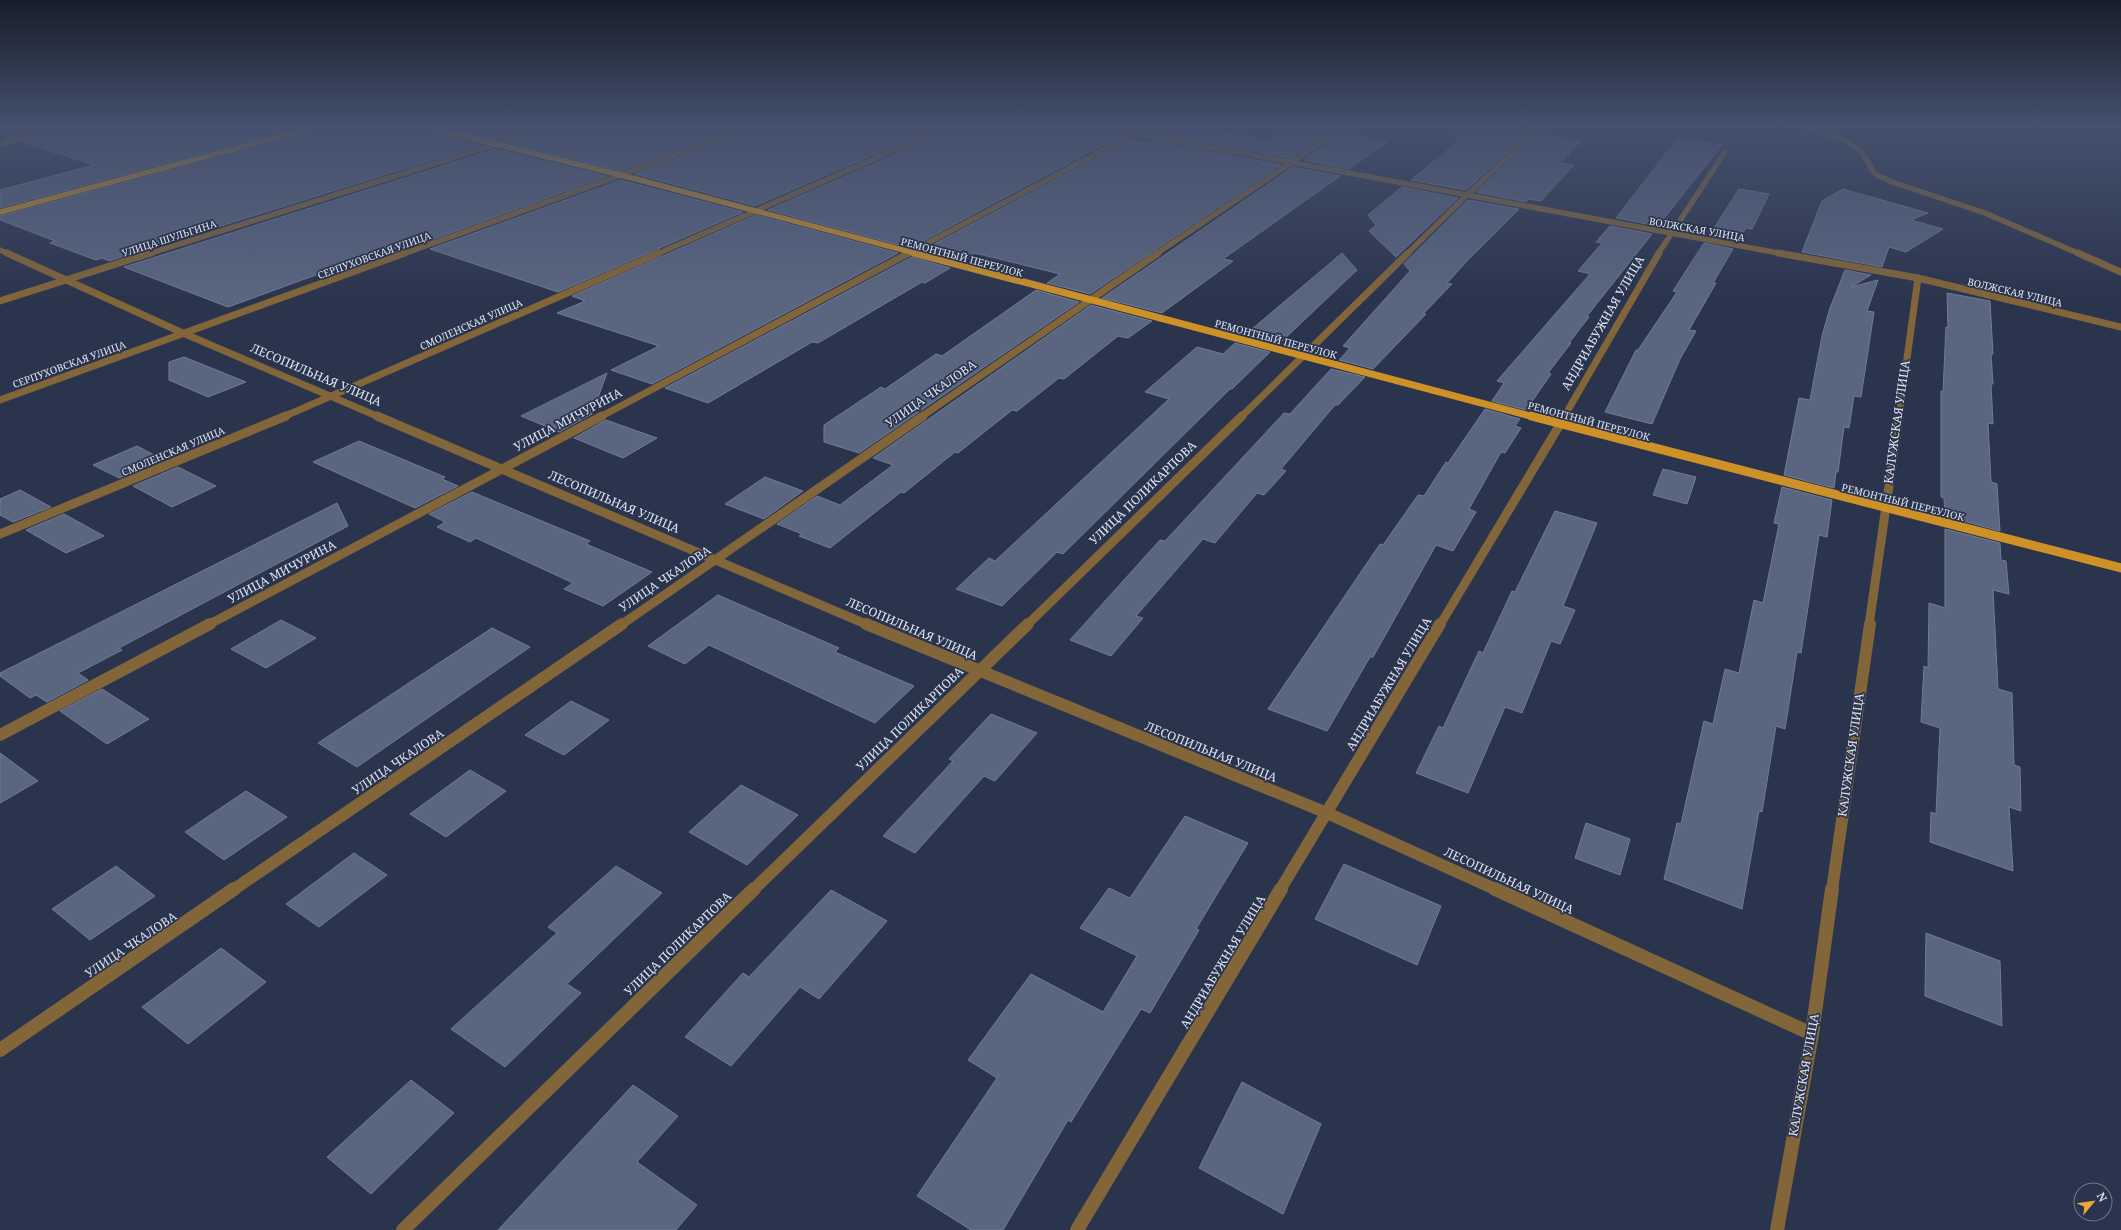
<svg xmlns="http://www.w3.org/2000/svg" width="2121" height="1230" viewBox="0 0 2121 1230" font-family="'Noto Serif',serif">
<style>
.building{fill:#5a6580;stroke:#707c98}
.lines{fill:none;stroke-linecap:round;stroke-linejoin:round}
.minor-far4{stroke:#826539;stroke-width:5.5}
.minor-far3{stroke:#826539;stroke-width:7}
.minor-far2{stroke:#826539;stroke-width:9}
.minor-far1{stroke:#826539;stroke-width:12}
.minor{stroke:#826539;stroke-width:14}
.major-far2{stroke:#cd9128;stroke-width:5.5}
.major-far1{stroke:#cd9128;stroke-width:7}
.major{stroke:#cd9128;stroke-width:9}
.labels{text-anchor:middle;stroke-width:3.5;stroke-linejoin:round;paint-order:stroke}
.far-street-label{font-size:10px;fill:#dce3f2;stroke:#2b344d}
.street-label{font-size:12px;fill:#dce3f2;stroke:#2b344d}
</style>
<rect width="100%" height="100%" fill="#2b344d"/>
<g class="building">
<polygon points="0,127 56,127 9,138 0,135"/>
<polygon points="78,127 301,127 0,208 0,190 94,165 25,143 75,131"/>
<polygon points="320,127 422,127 425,131 480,145 109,261 102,258 96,260 50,243 55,241 0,220 0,216 317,131"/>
<polygon points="443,127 537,127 496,140"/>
<polygon points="554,127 742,127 621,171 511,144 551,131"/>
<polygon points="758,127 937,127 755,206 635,174 755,131"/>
<polygon points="951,127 1064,127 1118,137 910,248 768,210 949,131"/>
<polygon points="1174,127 1194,127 1270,141 1294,127 1330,131 1291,158 1161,134"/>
<polygon points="1448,127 1494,127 1529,133 1466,190 1411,180 1459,141"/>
<polygon points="1342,134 1387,142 1349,169 1303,160"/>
<polygon points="1539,134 1581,141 1561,163 1574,165 1541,201 1529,199 1526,202 1476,192"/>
<polygon points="1678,138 1722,145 1658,226 1616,218"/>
<polygon points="1131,140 1144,143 1149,140 1281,165 1090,294 1047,283 1060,274 975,253 962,261 923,250"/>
<polygon points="496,149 607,176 417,245 410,243 371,257 368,256 228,307 124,267"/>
<polygon points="1293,167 1340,176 1223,259 1233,261 1162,313 1102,298"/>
<polygon points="621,180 743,212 558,292 430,249"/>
<polygon points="1402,187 1458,198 1396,257 1369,231 1376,225 1368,215"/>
<polygon points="1739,189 1769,194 1752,229 1746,228 1738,241 1709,236"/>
<polygon points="1843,189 1928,213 1911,220 1943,229 1906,252 1889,247 1882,267 1802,252 1822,201"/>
<polygon points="1468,200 1519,209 1467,261 1447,283 1452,284 1423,314 1426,314 1373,369 1339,360 1350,348 1343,346 1410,271 1404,264"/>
<polygon points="756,215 898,253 652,384 611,370 659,346 557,313 585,301 572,296"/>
<polygon points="1610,226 1652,234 1587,316 1589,317 1569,343 1571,343 1548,373 1551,374 1526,410 1492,401 1504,383 1497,381 1590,274 1578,271 1602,243 1596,242"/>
<polygon points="1704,243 1733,249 1713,283 1716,283 1689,330 1696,331 1680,359 1652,424 1605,412 1636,350 1638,350 1677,292 1673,291"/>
<polygon points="1342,253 1357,270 1279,344 1245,335"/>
<polygon points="912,257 950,268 925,283 922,282 818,343 812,342 708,403 665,388"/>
<polygon points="1845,270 1871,275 1851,287 1878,280 1867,311 1874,312 1861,397 1854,396 1849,428 1844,427 1838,472 1836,472 1834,488 1784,475 1799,398 1810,400 1822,336 1830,308"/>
<polygon points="1036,290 1079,302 859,453 824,442 824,425 881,387 885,389 936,354 942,356"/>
<polygon points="1947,293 1990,301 1993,354 1991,354 1993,384 1991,384 1993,424 1988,423 1991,482 1997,484 2000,531 1945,516 1944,498 1941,497 1941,391 1943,392 1946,327 1948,328"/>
<polygon points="1091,305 1152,321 1128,338 1118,336 1064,379 1059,378 1017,411 1012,410 958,453 955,452 904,493 901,492 830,548 799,536 802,534 777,524 817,496 840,505 893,465 873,458"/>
<polygon points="1235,343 1270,352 1232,389 1230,389 1063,554 1057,552 1002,606 956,589 989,558 995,561 1169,399 1145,392 1197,347 1223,354"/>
<polygon points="184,357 246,382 208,397 169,380 169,362"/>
<polygon points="1331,369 1365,377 1338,405 1335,405 1281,469 1286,471 1264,495 1257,493 1215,543 1203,539 1136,616 1143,618 1111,656 1070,640 1160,540 1165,541 1284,413 1290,414"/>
<polygon points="607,373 592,414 559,432 521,416"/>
<polygon points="1485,409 1520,419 1515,426 1521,428 1505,453 1501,452 1469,509 1476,512 1453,551 1436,545 1373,657 1370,657 1327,731 1268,709 1380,544 1383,545 1418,495 1424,496 1446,462 1448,463"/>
<polygon points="606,420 657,438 623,458 574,438"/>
<polygon points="359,441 445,477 442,479 458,486 415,508 313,462"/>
<polygon points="137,446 164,460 119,478 93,465"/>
<polygon points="178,467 216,486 172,507 133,486"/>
<polygon points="1663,469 1696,477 1687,504 1653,495"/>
<polygon points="765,477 803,491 764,519 725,504"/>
<polygon points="1782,487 1832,500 1827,537 1819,535 1801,653 1797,652 1785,729 1776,726 1762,812 1759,811 1742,909 1664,879 1677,823 1681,824 1704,721 1713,724 1725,669 1739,673 1754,600 1763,603 1779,524 1774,523"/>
<polygon points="20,490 51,507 13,522 0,515 0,499"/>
<polygon points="472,492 590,541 586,544 652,572 603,606 564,589 573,583 476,538 470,542 437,527 445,522 429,514"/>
<polygon points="337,503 348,526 119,648 122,650 78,673 88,680 47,702 36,695 30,698 0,676 0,673"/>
<polygon points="1555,511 1597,523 1563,606 1575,610 1560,644 1551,641 1522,713 1505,707 1468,793 1416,773 1439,726 1443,728 1479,651 1483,653 1512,591 1515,592"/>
<polygon points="64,514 104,536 66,553 26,530"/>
<polygon points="1945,529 2000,543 2001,560 2006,561 2009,594 1993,590 1998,689 2012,693 2014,765 2020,767 2021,811 2009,807 2013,871 1930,842 1931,812 1936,814 1940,728 1921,722 1924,666 1928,668 1929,603 1945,608"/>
<polygon points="718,595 839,648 835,652 914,686 875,723 709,645 685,664 648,646"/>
<polygon points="281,620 316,638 266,668 231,649"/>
<polygon points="492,628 530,647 357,767 318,743"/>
<polygon points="102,689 149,719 107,744 60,711"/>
<polygon points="571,701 609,720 564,755 525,735"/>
<polygon points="991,714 1037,733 995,781 984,776 915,853 883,836 953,761 949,759"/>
<polygon points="0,753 38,781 0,803"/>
<polygon points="470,770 506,791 446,837 410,814"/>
<polygon points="741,785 798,815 747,865 689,832"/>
<polygon points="246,791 287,817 224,860 185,832"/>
<polygon points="1185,816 1248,843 1196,929 1199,930 1150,1013 1141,1009 1071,1122 1068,1120 1003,1230 971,1230 917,1196 997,1078 968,1060 1031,974 1103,1012 1137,956 1080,928 1109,888 1130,898"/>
<polygon points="1586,823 1630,839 1620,875 1575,858"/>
<polygon points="354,853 387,875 319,927 286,904"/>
<polygon points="1344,864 1441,906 1417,965 1315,919"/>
<polygon points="116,866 155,896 90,940 52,909"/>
<polygon points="616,866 662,893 567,984 581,993 505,1067 451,1029 557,933 548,927"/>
<polygon points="831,890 887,921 819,999 800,987 731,1066 685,1037 743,973 749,977"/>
<polygon points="1926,933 2000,961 2002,1026 1925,996"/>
<polygon points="221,948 266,982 188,1044 142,1007"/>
<polygon points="411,1080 454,1113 371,1194 327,1157"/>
<polygon points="1242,1082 1321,1124 1283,1214 1199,1168"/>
<polygon points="633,1085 678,1116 637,1162 697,1205 676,1230 498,1230"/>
</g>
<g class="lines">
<g class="minor-far4">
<polyline points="1102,127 1784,254"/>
<polyline points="1807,127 1844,140 1861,151 1875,174 1892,182 1985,213 2080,254"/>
<polyline points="0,144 74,127"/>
<polyline points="0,250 9,254"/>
<polyline points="148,254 550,127"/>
<polyline points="403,254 754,127"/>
<polyline points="657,254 947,127"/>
<polyline points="907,254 1147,127"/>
<polyline points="1156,254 1344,127"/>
<polyline points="1407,254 1467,195 1541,127"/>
<polyline points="1658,254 1725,152"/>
</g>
<g class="minor-far3">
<polyline points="7,253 185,334 379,417"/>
<polyline points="1778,253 1918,278 2121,327"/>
<polyline points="2078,253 2121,272"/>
<polyline points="0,301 151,253"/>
<polyline points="0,400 405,253"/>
<polyline points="283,417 659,253"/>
<polyline points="600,417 909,253"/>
<polyline points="921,417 1158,253"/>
<polyline points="1241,417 1408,253"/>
<polyline points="1564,417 1659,253"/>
<polyline points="1899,417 1918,278"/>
</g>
<g class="minor-far2">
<polyline points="377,416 868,625"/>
<polyline points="0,534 286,416"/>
<polyline points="208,625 602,416"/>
<polyline points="621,625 923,416"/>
<polyline points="1027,625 1242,416"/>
<polyline points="1440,625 1565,416"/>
<polyline points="1869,625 1899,416"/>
</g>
<g class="minor-far1">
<polyline points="866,624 1327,813 1497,890"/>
<polyline points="0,735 210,624"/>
<polyline points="233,890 622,624"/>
<polyline points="753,890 1028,624"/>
<polyline points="1280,890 1440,624"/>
<polyline points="1832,890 1870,624"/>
</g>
<g class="minor">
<polyline points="1495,889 1812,1034"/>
<polyline points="0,1050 234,889"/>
<polyline points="403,1230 754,889"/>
<polyline points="1077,1230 1281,889"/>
<polyline points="1777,1230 1812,1034 1832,889"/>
</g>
<g class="major-far2">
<polyline points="426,127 621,175 918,254"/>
<polyline points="0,212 316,127"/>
</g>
<polyline class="major-far1" points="914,253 1534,417"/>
<polyline class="major" points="1531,416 2121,568"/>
</g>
<linearGradient id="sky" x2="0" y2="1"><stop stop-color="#181d2a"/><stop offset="0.42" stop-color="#44506d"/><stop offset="1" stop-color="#44506d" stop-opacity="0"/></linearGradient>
<rect width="2121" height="299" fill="url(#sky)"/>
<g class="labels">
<g class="far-street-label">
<text transform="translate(1697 229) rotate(10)" y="4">ВОЛЖСКАЯ УЛИЦА</text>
<text transform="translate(169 238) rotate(-18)" y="4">УЛИЦА ШУЛЬГИНА</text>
<text transform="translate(374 255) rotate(-20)" y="4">СЕРПУХОВСКАЯ УЛИЦА</text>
<text transform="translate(962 257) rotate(15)" y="4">РЕМОНТНЫЙ ПЕРЕУЛОК</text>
<text transform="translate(2015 292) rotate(13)" y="4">ВОЛЖСКАЯ УЛИЦА</text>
<text transform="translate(471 324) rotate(-24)" y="4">СМОЛЕНСКАЯ УЛИЦА</text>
<text transform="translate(1276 339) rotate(15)" y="4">РЕМОНТНЫЙ ПЕРЕУЛОК</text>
<text transform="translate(69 364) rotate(-20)" y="4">СЕРПУХОВСКАЯ УЛИЦА</text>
<text transform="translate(1589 421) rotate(15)" y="4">РЕМОНТНЫЙ ПЕРЕУЛОК</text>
<text transform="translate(173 451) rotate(-23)" y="4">СМОЛЕНСКАЯ УЛИЦА</text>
<text transform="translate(1903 502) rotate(14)" y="4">РЕМОНТНЫЙ ПЕРЕУЛОК</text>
</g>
<g class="street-label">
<text transform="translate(1603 323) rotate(-60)" y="4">АНДРИАБУЖНАЯ УЛИЦА</text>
<text transform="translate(316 375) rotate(23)" y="4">ЛЕСОПИЛЬНАЯ УЛИЦА</text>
<text transform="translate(931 394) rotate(-35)" y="4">УЛИЦА ЧКАЛОВА</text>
<text transform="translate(568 420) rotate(-28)" y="4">УЛИЦА МИЧУРИНА</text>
<text transform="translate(1897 422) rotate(-82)" y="4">КАЛУЖСКАЯ УЛИЦА</text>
<text transform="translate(1143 493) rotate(-44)" y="4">УЛИЦА ПОЛИКАРПОВА</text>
<text transform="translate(614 502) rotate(23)" y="4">ЛЕСОПИЛЬНАЯ УЛИЦА</text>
<text transform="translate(282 572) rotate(-28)" y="4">УЛИЦА МИЧУРИНА</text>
<text transform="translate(665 579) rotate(-34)" y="4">УЛИЦА ЧКАЛОВА</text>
<text transform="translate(912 629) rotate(23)" y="4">ЛЕСОПИЛЬНАЯ УЛИЦА</text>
<text transform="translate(1389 684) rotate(-59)" y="4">АНДРИАБУЖНАЯ УЛИЦА</text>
<text transform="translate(910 719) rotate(-44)" y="4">УЛИЦА ПОЛИКАРПОВА</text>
<text transform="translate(1211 752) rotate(22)" y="4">ЛЕСОПИЛЬНАЯ УЛИЦА</text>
<text transform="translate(1851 755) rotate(-82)" y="4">КАЛУЖСКАЯ УЛИЦА</text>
<text transform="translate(398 762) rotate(-34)" y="4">УЛИЦА ЧКАЛОВА</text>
<text transform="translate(1509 881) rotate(25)" y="4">ЛЕСОПИЛЬНАЯ УЛИЦА</text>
<text transform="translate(678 944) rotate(-44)" y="4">УЛИЦА ПОЛИКАРПОВА</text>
<text transform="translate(131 945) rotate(-34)" y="4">УЛИЦА ЧКАЛОВА</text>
<text transform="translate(1223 962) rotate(-59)" y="4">АНДРИАБУЖНАЯ УЛИЦА</text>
<text transform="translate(1804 1075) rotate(-80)" y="4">КАЛУЖСКАЯ УЛИЦА</text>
</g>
</g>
<g transform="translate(2093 1202) rotate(61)"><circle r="19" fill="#2b344d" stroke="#727a8f"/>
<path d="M0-3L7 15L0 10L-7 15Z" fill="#eba939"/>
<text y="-6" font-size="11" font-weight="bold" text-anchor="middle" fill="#dce3f2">N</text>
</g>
</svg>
